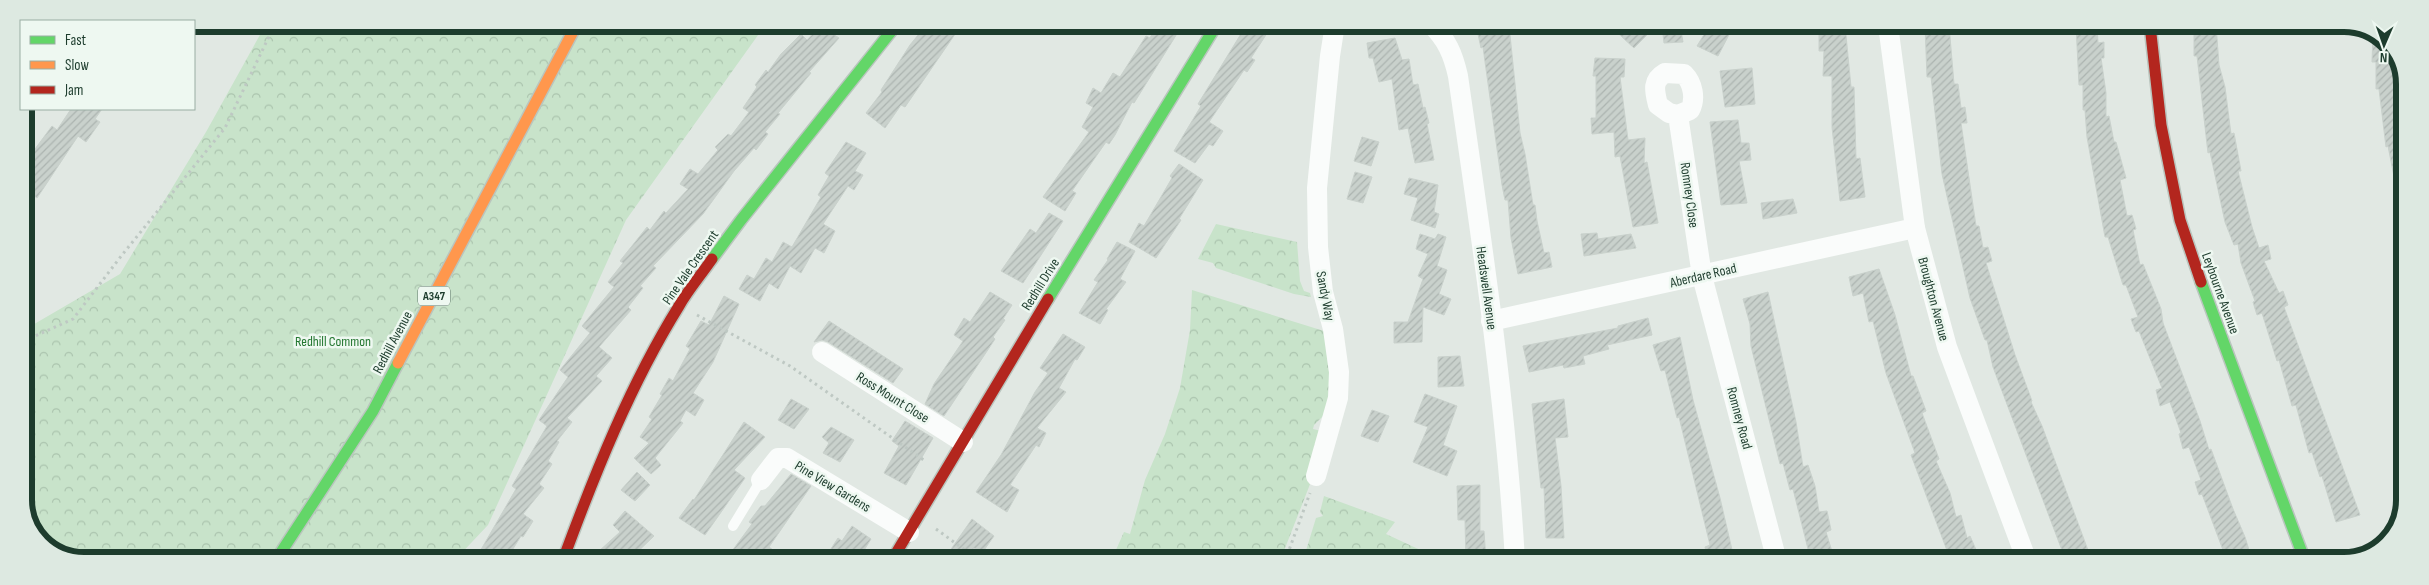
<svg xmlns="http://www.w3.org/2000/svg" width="2429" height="585" viewBox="0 0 2429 585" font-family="'Sofia Sans Condensed',sans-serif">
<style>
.forest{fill:url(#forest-crowns)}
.building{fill:url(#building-hatch);stroke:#c9d1cc}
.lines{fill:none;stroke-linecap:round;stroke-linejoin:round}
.fast-casing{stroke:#bac5be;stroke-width:14}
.slow-casing{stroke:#bac5be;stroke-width:14}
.jam-casing{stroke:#bac5be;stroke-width:14}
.path{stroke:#bec8c3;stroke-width:3;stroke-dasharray:2.5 4;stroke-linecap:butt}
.lane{stroke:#fafcfb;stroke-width:10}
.street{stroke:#fafcfb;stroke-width:20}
.fast{stroke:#63d668;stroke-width:11}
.slow{stroke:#ff974d;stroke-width:11}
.jam{stroke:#b3261e;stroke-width:11}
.labels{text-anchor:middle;stroke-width:5;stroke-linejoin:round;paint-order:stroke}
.shield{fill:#eef8f1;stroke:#5c7468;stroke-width:1}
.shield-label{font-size:12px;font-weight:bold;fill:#1d3c2d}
.street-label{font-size:14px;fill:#1d3c2d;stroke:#eef8f1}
.park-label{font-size:14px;fill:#247731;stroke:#eef8f1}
.rim{fill:none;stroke:#1d3c2d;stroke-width:6}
</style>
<defs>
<pattern id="forest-crowns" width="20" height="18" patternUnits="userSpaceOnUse" patternTransform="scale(1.25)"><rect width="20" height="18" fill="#c8e3ca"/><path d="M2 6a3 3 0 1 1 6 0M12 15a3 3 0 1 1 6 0" fill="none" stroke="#abc4ae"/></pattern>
<pattern id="building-hatch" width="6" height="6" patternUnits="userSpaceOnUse" patternTransform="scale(1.25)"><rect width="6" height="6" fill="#c9d1cc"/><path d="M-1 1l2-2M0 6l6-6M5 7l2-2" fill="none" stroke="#acb4b0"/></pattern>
</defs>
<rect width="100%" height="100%" fill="#e1e8e3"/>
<g class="forest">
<polygon points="266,24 766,24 626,220 488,525 455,560 72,560 39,541 24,508 24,330 120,274 206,132"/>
<polygon points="1216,224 1297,242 1300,281 1304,291 1310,293 1311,297 1294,294 1216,268 1213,263 1198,259"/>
<polygon points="1192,290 1324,331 1332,396 1324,415 1314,425 1313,429 1330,433 1280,561 1111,561 1124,532 1130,534 1145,480 1165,434 1180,388 1190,330"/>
<polygon points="1324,496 1395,522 1386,534 1429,554 1426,561 1312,561 1304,557 1316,518 1323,516 1320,512"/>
</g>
<g class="building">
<polygon points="822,24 842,24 833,34 839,38 809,72 811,73 778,113 780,114 765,132 768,134 756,150 754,148 734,171 703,214 653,266 656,268 640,286 643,288 628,307 631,310 599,347 612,358 596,376 602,381 567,418 572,422 557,441 559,442 548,461 552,464 539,484 544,488 523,514 533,521 523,537 521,536 506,560 475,560 516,489 512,486 547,426 539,420 568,377 560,370 590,333 582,326 614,287 608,282 623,263 620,261 647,227 650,230 664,211 666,213 688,189 680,184 690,169 698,174 718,150 715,147 728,134 731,136 749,112 743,108 757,87 755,85 766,70 768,72 781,54 801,34 807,40"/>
<polygon points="927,24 962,24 905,107 901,105 885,128 866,113 882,92 881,90 910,45"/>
<polygon points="1158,24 1183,24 1134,103 1132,102 1115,135 1109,144 1106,142 1072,191 1076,193 1065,211 1043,197 1089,132 1082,127 1093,107 1086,103 1093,88 1101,93 1113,73 1120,77 1146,36 1150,38"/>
<polygon points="1247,24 1273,24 1251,58 1255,60 1247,72 1244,70 1209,122 1223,131 1213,146 1209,144 1195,163 1174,151 1201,106 1198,104"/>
<polygon points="1507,25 1510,35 1520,133 1525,154 1533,205 1535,205 1537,221 1544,253 1549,252 1552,267 1518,274 1511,238 1508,200 1505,200 1502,185 1483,47 1481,48 1478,34"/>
<polygon points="1609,25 1638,25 1648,34 1634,48"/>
<polygon points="1662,25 1680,25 1683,42 1664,43"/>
<polygon points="1710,25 1734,25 1718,56 1697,46"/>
<polygon points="1819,25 1845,25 1851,87 1854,87 1856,159 1860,158 1865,197 1840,201 1832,127 1832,76 1823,76 1824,51 1819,51"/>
<polygon points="1925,25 1949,25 1954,84 1958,84 1961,108 1965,107 1967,123 1961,123 1976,226 1979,226 1983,248 1988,247 1992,261 1986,263 2015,355 2032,401 2031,402 2042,426 2092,561 2066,561 1993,367 1987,340 1985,340 1970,298 1942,174 1931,77 1927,77"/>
<polygon points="2076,25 2097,25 2098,43 2104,42 2104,58 2101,58 2106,93 2106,117 2109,116 2114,142 2116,142 2126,178 2120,180 2127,216 2132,215 2136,229 2133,230 2140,265 2143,264 2161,309 2163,323 2200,421 2209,450 2211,449 2233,509 2245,537 2249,550 2226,558 2202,494 2199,495 2195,482 2201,480 2189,447 2183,449 2179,434 2181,433 2170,402 2160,406 2156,390 2162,388 2139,331 2136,332 2131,319 2138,317 2126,285 2123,285 2108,237 2105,237 2087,137 2085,110 2083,110 2083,85 2079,85"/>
<polygon points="2194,25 2216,25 2219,65 2225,87 2231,134 2234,133 2241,171 2238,171 2252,227 2259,248 2268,245 2271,259 2264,261 2279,293 2283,291 2288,305 2284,307 2360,515 2336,522 2322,476 2320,477 2312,452 2309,453 2296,405 2292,406 2279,360 2277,361 2262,313 2257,315 2253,302 2255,301 2241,263 2238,244 2234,245 2225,222 2210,152 2208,153 2197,56 2194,56"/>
<polygon points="2373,35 2390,45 2405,79 2405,197 2398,197 2388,146 2386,147 2379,89 2376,89 2376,62 2372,62"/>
<polygon points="1395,38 1402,60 1409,59 1413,85 1418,84 1423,108 1425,107 1429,123 1427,124 1434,160 1415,163 1408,128 1399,130 1392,79 1379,82 1373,58 1369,58 1367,43"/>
<polygon points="1595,58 1625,59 1624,77 1620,77 1628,140 1645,138 1644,163 1647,162 1658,223 1633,227 1620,156 1615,157 1614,132 1592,134 1591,118 1596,118 1596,76 1593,76"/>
<polygon points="1752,68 1755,104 1725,107 1720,71"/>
<polygon points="71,109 102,109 95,119 100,122 86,142 78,136 37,198 33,195 24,206 24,164 52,126 57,130"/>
<polygon points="1738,120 1741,143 1749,143 1751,160 1739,161 1747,203 1721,205 1710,122"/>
<polygon points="1362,137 1379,142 1371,166 1354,161"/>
<polygon points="846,142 866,153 855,171 863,175 854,190 848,186 823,224 835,231 824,253 815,248 801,273 790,266 778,289 769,283 760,301 739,289 747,275 754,279 766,258 772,262 783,242 792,247 821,197 818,195 829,176 825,173"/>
<polygon points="1179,164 1203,180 1179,219 1181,220 1156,258 1129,242 1139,223 1144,226 1172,178 1170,176"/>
<polygon points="1355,172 1372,177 1363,203 1347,199"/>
<polygon points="1409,178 1438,185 1434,212 1439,214 1435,228 1411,220 1418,198 1404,194"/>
<polygon points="1793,199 1797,213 1763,219 1761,203"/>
<polygon points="1049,213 1063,221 1023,283 1001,271 1030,229 1036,233"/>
<polygon points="1597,233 1598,239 1631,234 1636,248 1584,256 1581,234"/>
<polygon points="1420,234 1435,239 1438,234 1446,237 1437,266 1447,270 1439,294 1451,299 1444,315 1423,307 1422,342 1394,343 1394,322 1408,322 1423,279 1418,276 1428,254 1416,249"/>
<polygon points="1117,242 1135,251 1120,279 1126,282 1106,309 1108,310 1100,324 1079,313 1098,282 1094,280 1108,260 1107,259"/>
<polygon points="1879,269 1895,315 1911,376 1913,376 1926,411 1922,413 1939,459 1936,461 1950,493 1956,517 1961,515 1967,538 1970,536 1981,561 1951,561 1911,455 1915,453 1886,373 1873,321 1869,322 1863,293 1853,296 1849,277"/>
<polygon points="990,292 1012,305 1003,319 1005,320 993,337 995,339 944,416 925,404 934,384 963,341 954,335 964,318 970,322"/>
<polygon points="1768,292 1796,422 1803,467 1808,465 1815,486 1819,512 1827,511 1831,530 1826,532 1834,558 1811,561 1793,489 1790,490 1783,463 1780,464 1751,346 1750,324 1743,299"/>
<polygon points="724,296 739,304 713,362 693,393 704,400 695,416 686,410 680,421 683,423 655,458 661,465 651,474 634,458 649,443 640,437 652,419 649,417 662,395 660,394 669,378 673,381 690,349 686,346 701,321 709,325"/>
<polygon points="1648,318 1652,335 1607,345 1609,349 1583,356 1585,364 1564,368 1563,365 1529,372 1523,346 1618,328 1618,326"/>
<polygon points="829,321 903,369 893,383 828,342 822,340 814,342"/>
<polygon points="1063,334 1085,347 1077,360 1075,359 1059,388 1066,392 1037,428 1046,433 1039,447 1036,445 1010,485 1019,490 1007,512 976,492 1001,455 1035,392 1048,373 1040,368"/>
<polygon points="1680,337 1693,400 1720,498 1733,554 1708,560 1705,547 1710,545 1679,417 1677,418 1665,370 1661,371 1653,345"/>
<polygon points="1460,356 1464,386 1438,387 1438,357"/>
<polygon points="1425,394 1457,406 1443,445 1457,451 1447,476 1413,462 1428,427 1414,422"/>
<polygon points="791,399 809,409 794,429 778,420"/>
<polygon points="1564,399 1568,437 1555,438 1561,486 1564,538 1546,538 1544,488 1541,488 1532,404"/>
<polygon points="1372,410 1389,416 1378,442 1361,436"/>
<polygon points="905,421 933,438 906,485 884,473 899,446 892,441"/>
<polygon points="744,422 765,437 734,470 745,478 705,535 679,518 693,499 694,500"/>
<polygon points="831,427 854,440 840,462 823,453 829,443 822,437"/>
<polygon points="637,472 650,485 635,501 621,490"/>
<polygon points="791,474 811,486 769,547 773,550 765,560 745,560 732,551 752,524 749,522 761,506 765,506"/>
<polygon points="1480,485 1480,531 1484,531 1486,561 1466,561 1465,520 1458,520 1457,486"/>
<polygon points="625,511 654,536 629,560 607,560 598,552 620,532 613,525"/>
<polygon points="972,519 994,536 982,553 974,548 966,560 955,560 947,555"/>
<polygon points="852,526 871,539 858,560 837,560 827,555 838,538 842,541"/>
</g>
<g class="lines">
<defs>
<g id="fast">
<polyline points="712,259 741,220 897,24"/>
<polyline points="2201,282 2305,561"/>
<polyline points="1048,299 1217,24"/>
<polyline points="276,560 373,411 398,363"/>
</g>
<polyline id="slow" points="398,363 577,24"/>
<g id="jam">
<polyline points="2150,25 2161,125 2180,220 2201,282"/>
<path d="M 563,560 C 595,473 630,385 679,306 C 688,290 701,275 712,259"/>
<polyline points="892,560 1048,299"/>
</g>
</defs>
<use href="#fast" class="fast-casing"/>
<use href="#slow" class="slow-casing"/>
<use href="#jam" class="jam-casing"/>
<g class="path">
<polyline points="697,315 790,366 925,461"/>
<polyline points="24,341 73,319 122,255 225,128 275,24"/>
<polyline points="936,529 980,561"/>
<polyline points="1285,561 1310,493"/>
</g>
<polyline class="lane" points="733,526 761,480"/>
<g class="street">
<path d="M 1431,24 C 1447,40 1453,54 1458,76 C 1481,237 1506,399 1515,561"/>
<polyline points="1888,25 1915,228 1947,347 2027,561"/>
<path d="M 1678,115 L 1690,110 C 1696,99 1693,83 1684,74 L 1665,73 C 1651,81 1655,92 1658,105 L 1669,113 L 1678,115 L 1702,276 L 1777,561"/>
<polyline points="1491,321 1915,228"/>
<polyline points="822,352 963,442"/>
<polyline points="1316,476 1338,398 1339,372 1333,329 1323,292 1318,247 1317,188 1330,56 1335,24"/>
<polyline points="761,480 778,458 787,458 909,532"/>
</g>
<use href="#fast" class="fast"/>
<use href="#slow" class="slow"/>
<use href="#jam" class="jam"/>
</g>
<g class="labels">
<rect class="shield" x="418" y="286.5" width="32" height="19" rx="4"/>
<g class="shield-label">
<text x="434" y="300">A347</text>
</g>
<g class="street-label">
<text transform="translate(1690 195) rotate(82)" y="5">Romney Close</text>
<text transform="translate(690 267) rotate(-55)" y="5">Pine Vale Crescent</text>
<text transform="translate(1703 275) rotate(-13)" y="5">Aberdare Road</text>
<text transform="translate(1040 284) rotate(-58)" y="5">Redhill Drive</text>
<text transform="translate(1487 288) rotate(82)" y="5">Headswell Avenue</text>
<text transform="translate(2221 293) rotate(70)" y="5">Leybourne Avenue</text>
<text transform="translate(1326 296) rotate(79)" y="5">Sandy Way</text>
<text transform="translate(1934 299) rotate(75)" y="5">Broughton Avenue</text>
<text transform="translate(392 342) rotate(-62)" y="5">Redhill Avenue</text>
<text transform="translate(893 397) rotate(32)" y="5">Ross Mount Close</text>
<text transform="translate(1740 418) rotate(75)" y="5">Romney Road</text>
<text transform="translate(833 486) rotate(31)" y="5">Pine View Gardens</text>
</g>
<g class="park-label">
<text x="333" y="346">Redhill Common</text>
</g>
</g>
<path d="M0 0H2429V585H0ZM84 32H2344A52 52 0 0 1 2396 84V500A52 52 0 0 1 2344 552H84A52 52 0 0 1 32 500V84A52 52 0 0 1 84 32Z" fill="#dde9e1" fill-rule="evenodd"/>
<path class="rim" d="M84 32H2344A52 52 0 0 1 2396 84V500A52 52 0 0 1 2344 552H84A52 52 0 0 1 32 500V84A52 52 0 0 1 84 32Z"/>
<rect x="20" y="20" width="175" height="90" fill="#eef8f1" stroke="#9aada3"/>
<rect x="30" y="36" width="25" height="8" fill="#63d668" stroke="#9aada3"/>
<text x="65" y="45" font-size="15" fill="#1d3c2d">Fast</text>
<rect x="30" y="61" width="25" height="8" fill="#ff974d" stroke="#9aada3"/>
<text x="65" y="70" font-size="15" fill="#1d3c2d">Slow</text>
<rect x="30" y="86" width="25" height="8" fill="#b3261e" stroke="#9aada3"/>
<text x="65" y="95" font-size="15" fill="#1d3c2d">Jam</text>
<g transform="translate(2384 45) rotate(182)" stroke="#eef8f1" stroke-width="4" paint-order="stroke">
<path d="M0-4L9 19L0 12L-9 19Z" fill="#1d3c2d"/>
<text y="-8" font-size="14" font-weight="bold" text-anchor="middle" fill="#1d3c2d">N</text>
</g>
</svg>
